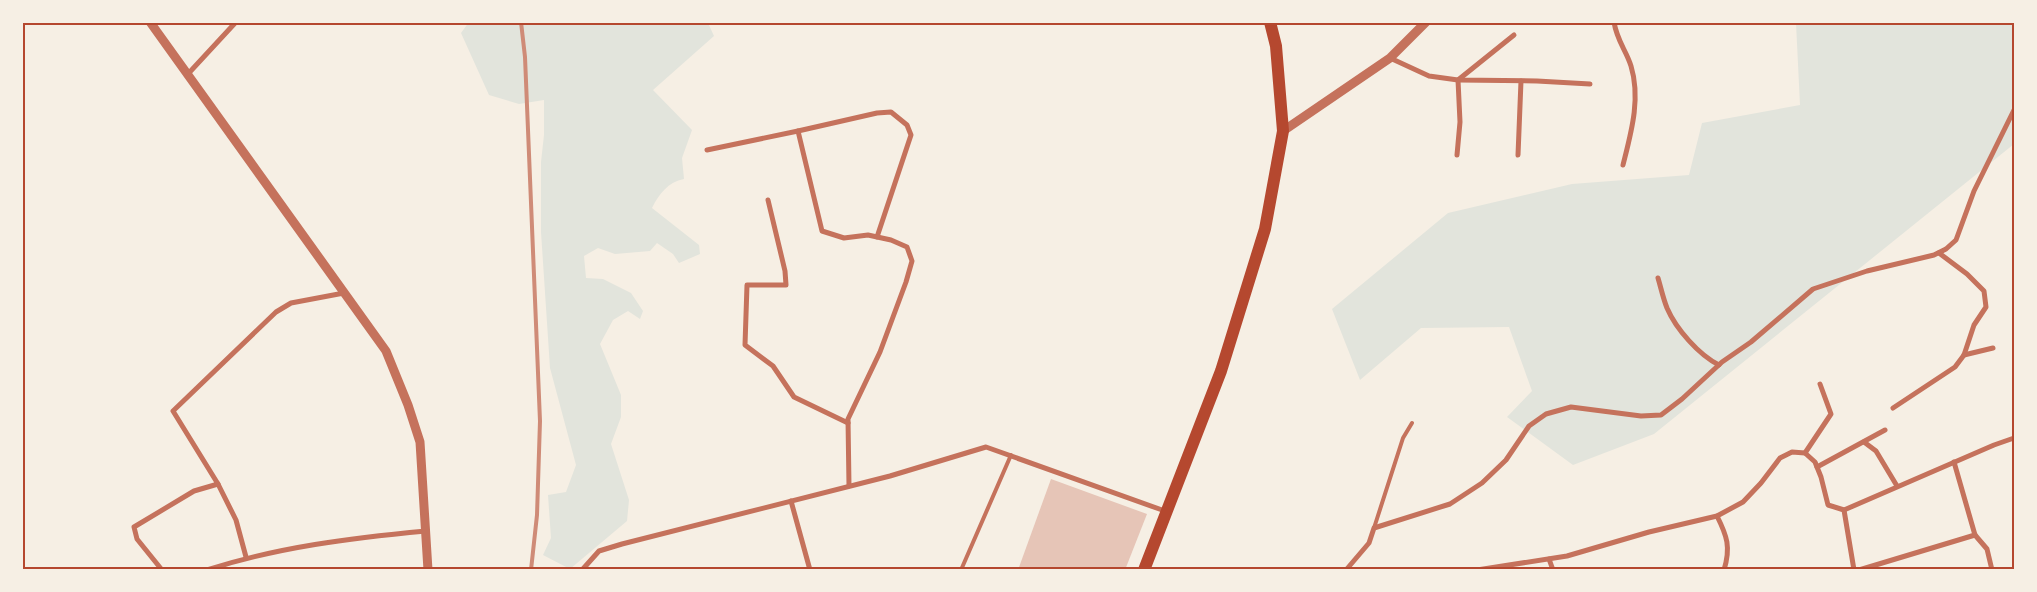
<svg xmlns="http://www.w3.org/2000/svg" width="2037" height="592" viewBox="0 0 2037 592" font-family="Merriweather,serif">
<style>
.green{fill:#e2e4dc}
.building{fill:#e6c5b7}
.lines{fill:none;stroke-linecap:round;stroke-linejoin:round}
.service{stroke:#c5725c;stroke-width:4}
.minor{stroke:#c5725c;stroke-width:5}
.tertiary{stroke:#c5725c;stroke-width:9}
.trunk{stroke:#b5482f;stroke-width:12}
.rail{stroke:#cf8b77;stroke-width:4}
.neatline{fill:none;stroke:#b5482f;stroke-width:2}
</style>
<rect width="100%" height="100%" fill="#f6efe4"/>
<g class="green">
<path d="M 469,22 L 708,23 L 714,36 L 653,90 L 692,130 L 682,158 L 684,179 C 668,182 659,194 652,208 L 699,245 L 700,254 L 679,263 L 673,254 L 657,243 L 650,251 L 615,254 L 598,248 L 584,256 L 586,278 L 603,279 L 631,293 L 643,311 L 640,319 L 628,311 L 613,320 L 600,344 L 621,395 L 621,417 L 611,444 L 629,500 L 627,521 L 570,569 L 543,555 L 551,538 L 548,495 L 566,492 L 576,465 L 550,368 L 541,232 L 541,162 L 544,135 L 544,100 L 519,104 L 489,95 L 461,33 Z"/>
<polygon points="1796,23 2014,23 2014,144 1654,434 1573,465 1507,417 1532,391 1509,327 1421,328 1360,380 1332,309 1448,213 1572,184 1689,175 1702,123 1800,105"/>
</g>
<polygon class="building" points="1051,479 1147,514 1125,570 1018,570"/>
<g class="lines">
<g class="service">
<polyline points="1374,528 1403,438 1412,423"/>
<polyline points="961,570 1011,455"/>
</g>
<g class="minor">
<path d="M 1614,22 C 1617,41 1626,50 1631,66 C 1641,99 1631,133 1623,165"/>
<polyline points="1390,58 1429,76 1458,80 1537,81 1590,84"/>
<polyline points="187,75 236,22"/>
<polyline points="798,131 877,113 891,112 907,125 911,135 877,237"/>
<polyline points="707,150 798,131 822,231 844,238 868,235 891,240 907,247 912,261 906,282 880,352 848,419 849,486"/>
<polyline points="1457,155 1460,122 1458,80 1514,35"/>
<polyline points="1518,155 1521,81"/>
<polyline points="768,200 785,271 786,285 747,285 745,345 773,366 794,397 848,423"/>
<path d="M 1658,278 C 1661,288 1663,298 1667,308 C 1676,329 1699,355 1719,365"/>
<polyline points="1964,355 1993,348"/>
<polyline points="1893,408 1955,367 1964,355 1974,325 1986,307 1984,291 1967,274 1939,253"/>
<polyline points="1864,442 1876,451 1897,486"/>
<polyline points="1805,453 1831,414 1820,384"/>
<polyline points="1817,467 1885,430"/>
<polyline points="218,484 236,520 246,557"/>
<polyline points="791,501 810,570"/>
<polyline points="1844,510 1994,445 2014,438"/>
<path d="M 1717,516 C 1727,536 1731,547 1724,570"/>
<polyline points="1975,535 1987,549 1992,570"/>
<polyline points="1549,559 1553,570"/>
<polyline points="162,570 137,539 134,527 194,491 218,484 173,411 276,312 291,303 344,293"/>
<path d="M 207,570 C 278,547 351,538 426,531"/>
<polyline points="582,570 599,551 622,544 890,476 986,447 1165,511"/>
<polyline points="1346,570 1369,543 1374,528 1450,504 1482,483 1506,460 1529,426 1546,414 1571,407 1641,416 1661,415 1682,399 1722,362 1751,342 1813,289 1867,271 1934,255 1946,249 1956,240 1974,191 2014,110"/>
<polyline points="1477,570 1567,556 1649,532 1717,516 1743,502 1761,483 1780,458 1792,452 1805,453 1815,462 1821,477 1828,505 1844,510 1854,570"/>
<polyline points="1859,570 1975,535 1954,462"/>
</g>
<g class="tertiary">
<polyline points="150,22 386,351 408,405 420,442 428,570"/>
<polyline points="1283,131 1390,58 1426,22"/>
</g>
<polyline class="trunk" points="1144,570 1221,371 1265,229 1283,131 1276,46 1270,22"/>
<polyline class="rail" points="521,22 525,57 540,421 537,515 531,570"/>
</g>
<rect width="2037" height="592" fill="none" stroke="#f6efe4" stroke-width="48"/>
<rect x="24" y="24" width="1989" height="544" class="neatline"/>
</svg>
